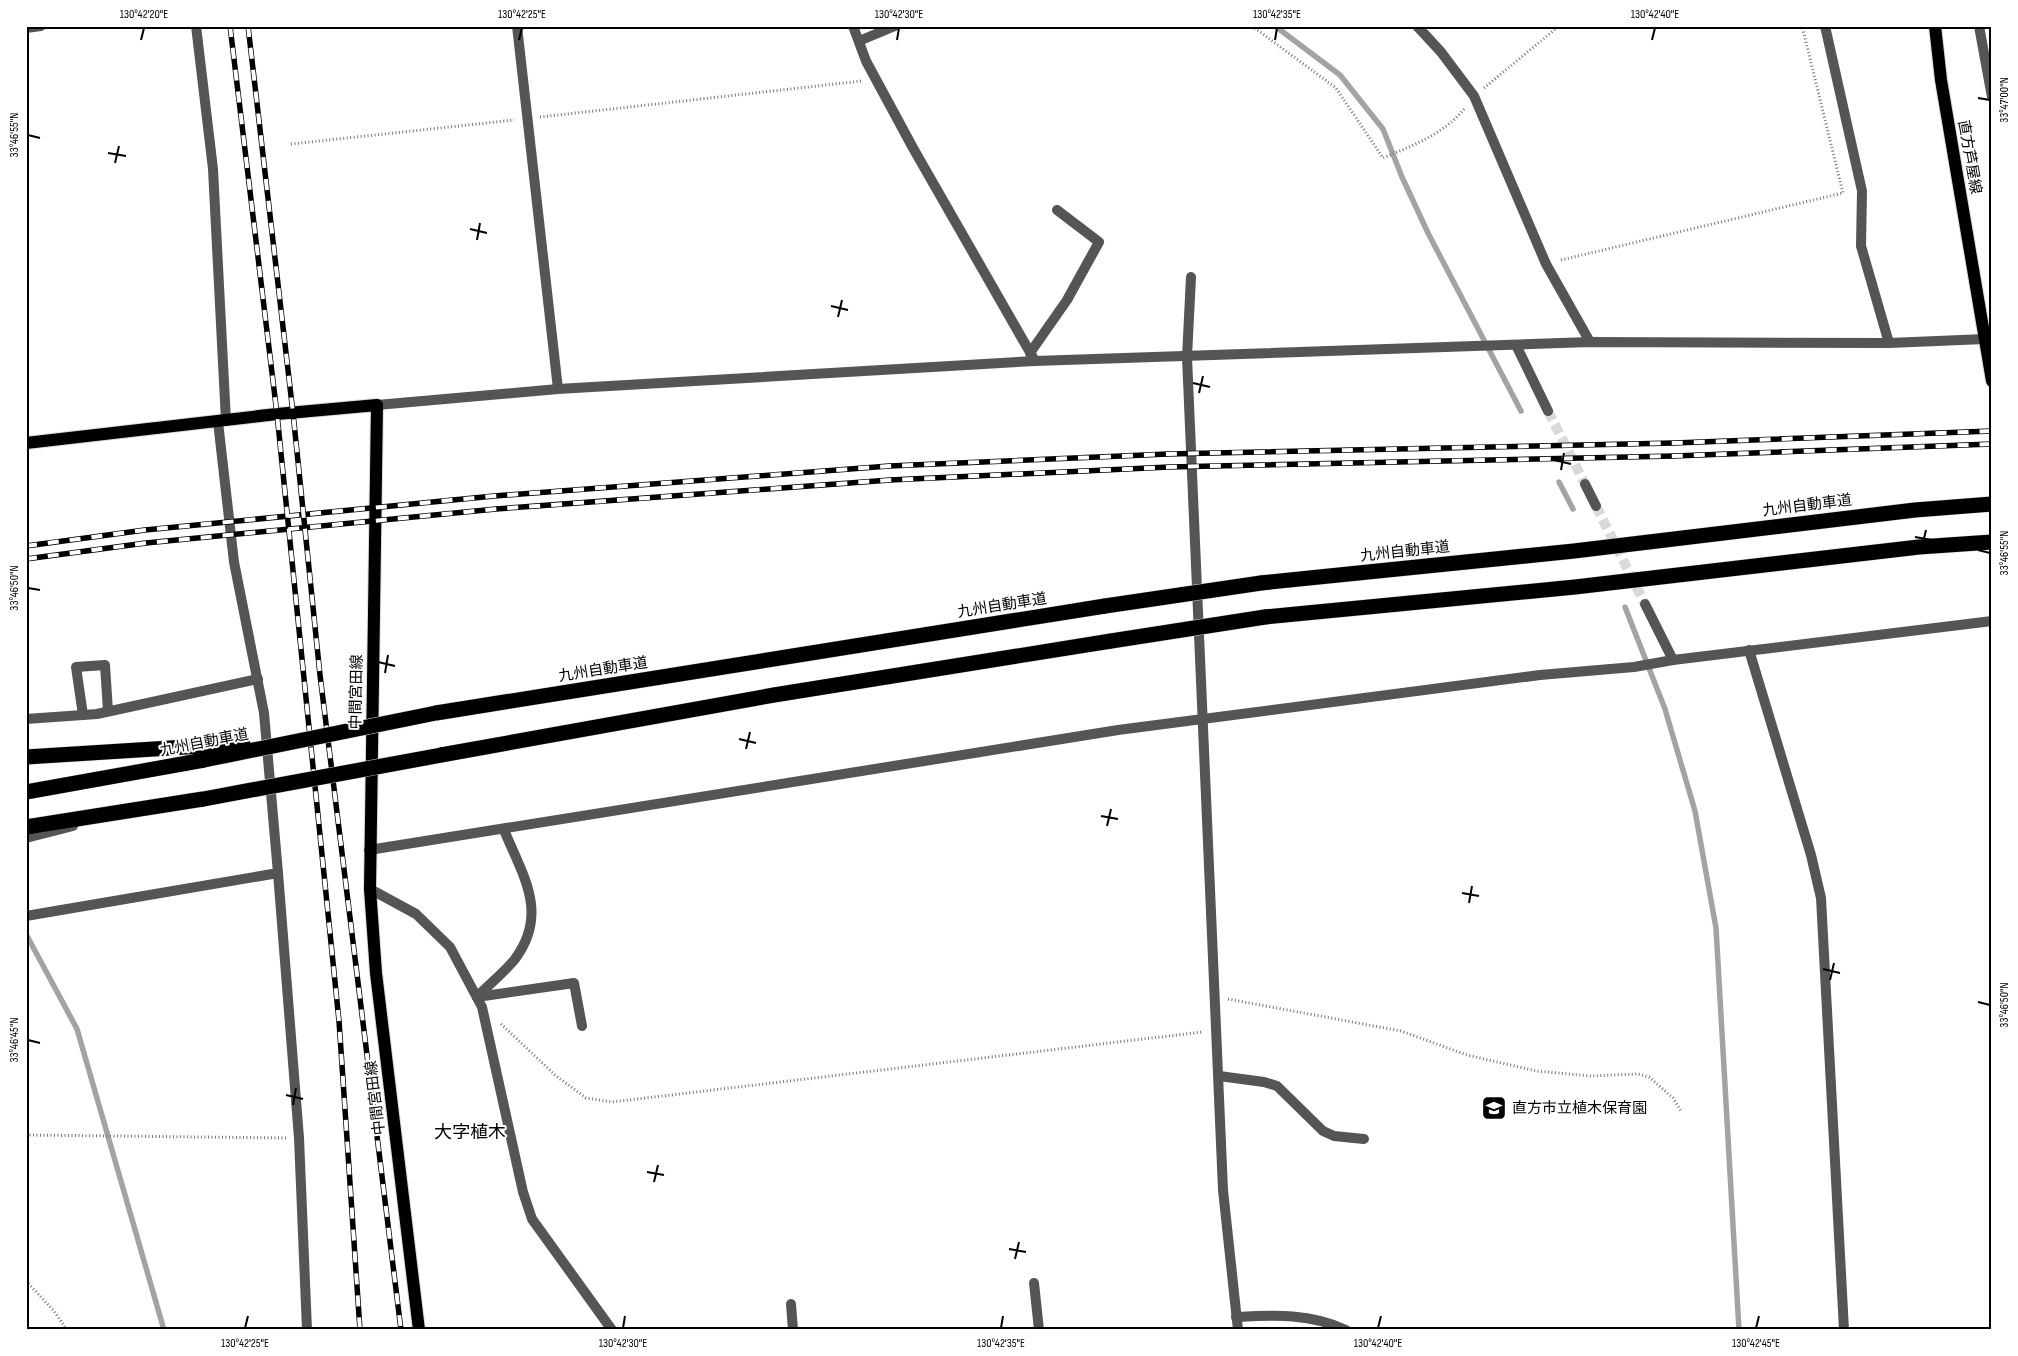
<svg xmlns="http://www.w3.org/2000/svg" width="2018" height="1356" viewBox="0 0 2018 1356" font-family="'Sofia Sans Condensed','Noto Sans JP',sans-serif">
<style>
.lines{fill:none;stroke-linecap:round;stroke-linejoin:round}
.stream{stroke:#a3a3a3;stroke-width:5.5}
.minor-tunnel{stroke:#d9d9d9;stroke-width:10;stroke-dasharray:10 5;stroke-linecap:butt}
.primary-casing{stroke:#dbdbdb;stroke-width:14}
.motorway-casing{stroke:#dbdbdb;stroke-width:16}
.path{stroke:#777;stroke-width:3;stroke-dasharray:1 2.5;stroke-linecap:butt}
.service{stroke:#555;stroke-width:10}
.minor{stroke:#555;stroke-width:10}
.tertiary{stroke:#555;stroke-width:10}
.primary{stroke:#000;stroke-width:12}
.motorway{stroke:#000;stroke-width:15}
.rail-casing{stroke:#000;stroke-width:5.5}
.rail{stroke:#fff;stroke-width:4;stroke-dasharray:11;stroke-linecap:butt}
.motorway-bridge-casing{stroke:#dbdbdb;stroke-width:16;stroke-linecap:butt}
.motorway-bridge{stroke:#000;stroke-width:15}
.ticks{fill:none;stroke:#000;stroke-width:2}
.labels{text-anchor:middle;stroke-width:4;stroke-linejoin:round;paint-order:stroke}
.street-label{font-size:15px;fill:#000;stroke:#fff}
.poi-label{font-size:15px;fill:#000;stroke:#fff;text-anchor:start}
.quarter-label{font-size:18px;fill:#000;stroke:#fff}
.neatline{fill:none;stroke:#000;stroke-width:2}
.ticks-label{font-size:12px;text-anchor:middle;fill:#000}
</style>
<rect width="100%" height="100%" fill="#fff"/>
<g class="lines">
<g class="stream">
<polyline points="1275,26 1340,75 1383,129 1402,177 1428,233 1521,411"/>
<polyline points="1559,482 1573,509"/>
<polyline points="1625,607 1665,709 1695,811 1716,928 1739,1330"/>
<polyline points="26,934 77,1029 164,1330"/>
</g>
<g class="minor-tunnel">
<polyline points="1548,411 1585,484"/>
<polyline points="1596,506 1645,604"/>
</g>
<defs>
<g id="primary">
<polyline points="1935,26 1941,80 1992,381"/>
<polyline points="26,443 277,414 377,405 370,889 376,973 419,1330"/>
</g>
<g id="motorway">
<polyline points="1261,583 1574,551 1915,510 1992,504"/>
<polyline points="1265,617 1575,587 1919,547 1992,542"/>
<polyline points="436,713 1105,606"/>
<polyline points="441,755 774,695 1111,641"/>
<polyline points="26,757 202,746"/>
<polyline points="26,792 204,760"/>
<polyline points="26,827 203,799"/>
</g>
</defs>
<use href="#primary" class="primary-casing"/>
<use href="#motorway" class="motorway-casing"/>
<g class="path">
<path d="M 1252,26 L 1336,88 L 1383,158 C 1412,146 1444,134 1464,109"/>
<polyline points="1484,88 1559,26"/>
<polyline points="540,117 862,81"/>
<polyline points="291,144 514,120"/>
<polyline points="1561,260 1843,193 1802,26"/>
<polyline points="1228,999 1401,1031 1467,1055 1536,1071 1591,1076 1638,1074 1649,1077 1673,1098 1681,1111"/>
<polyline points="501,1024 555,1075 586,1098 612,1102 1202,1032"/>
<polyline points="26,1135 286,1138"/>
<polyline points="26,1281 54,1311 67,1330"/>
</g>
<g class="service">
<polyline points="1825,26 1862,191 1861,246 1889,343"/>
<polyline points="1979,26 1992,97"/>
<polyline points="83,715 76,667 105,665 108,711"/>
<polyline points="26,719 97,714 258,679"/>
<polyline points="26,838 73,826"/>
</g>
<g class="minor">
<polyline points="196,26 213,169 226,421"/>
<polyline points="517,26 558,389"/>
<polyline points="853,26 866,61 913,148 1035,361"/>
<polyline points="1417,26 1441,52 1474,96 1546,264 1590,342"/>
<polyline points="26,28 41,26"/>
<polyline points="859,41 895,26"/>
<polyline points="1191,277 1187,357 1223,1190 1238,1330"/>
<polyline points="1516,345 1548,411"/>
<polyline points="1030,353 1067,300 1099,242 1057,210"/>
<polyline points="1585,484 1596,506"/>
<polyline points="1645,604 1673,660"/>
<polyline points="1749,650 1811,855 1821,898 1844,1330"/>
<polyline points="369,850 1118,730 1540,675 1634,667 1673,660 1992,621"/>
<polyline points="278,873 299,1138 307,1330"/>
<polyline points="370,889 416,914 450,947 482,1007 523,1192 532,1219 612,1330"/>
<path d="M 477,997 C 489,984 504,973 515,959 C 549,913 523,876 504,830"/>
<polyline points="477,997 574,983 582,1026"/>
<polyline points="1219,1076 1264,1082 1277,1086 1323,1131 1334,1136 1364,1139"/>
<polyline points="1034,1283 1039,1330"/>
<polyline points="791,1304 793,1330"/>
<path d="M 1236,1317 C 1275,1315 1310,1313 1346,1330"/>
</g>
<g class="tertiary">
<polyline points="377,405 558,389 1035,361 1590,342 1889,343 1985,339"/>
<polyline points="26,916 278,873 264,713 234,562 218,422"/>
</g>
<use href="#primary" class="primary"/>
<use href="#motorway" class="motorway"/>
<defs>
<g id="rail">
<polyline points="230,26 277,414 339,1021 360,1330"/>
<polyline points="248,26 293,413 320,675 401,1330"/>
<polyline points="26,546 145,530 494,496 889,466 1168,454 1674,443 1992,431"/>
<polyline points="26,559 146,543 496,509 890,480 1169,467 1674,456 1992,444"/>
</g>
</defs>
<use href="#rail" class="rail-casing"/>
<use href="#rail" class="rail"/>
<defs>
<g id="motorway-bridge">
<polyline points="1105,606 1261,583"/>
<polyline points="1111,641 1265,617"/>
<polyline points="202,746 243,744"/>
<polyline points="204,760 436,713"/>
<polyline points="203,799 441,755"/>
</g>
</defs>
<use href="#motorway-bridge" class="motorway-bridge-casing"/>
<use href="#motorway-bridge" class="motorway-bridge"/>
</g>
<path class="ticks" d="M 141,40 L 144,28M 519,40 L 522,28M 897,40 L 899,28M 1275,40 L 1277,28M 1652,40 L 1655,28M 1978,98 L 1990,100M 28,135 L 40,138M 108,153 L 126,156M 115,163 L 119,146M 470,229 L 487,233M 477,240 L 480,223M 831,306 L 848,310M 838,317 L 842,300M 1193,383 L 1210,387M 1199,393 L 1203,376M 1554,460 L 1571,464M 1561,470 L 1564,453M 1915,537 L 1932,540M 1922,547 L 1926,530M 1978,550 L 1990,553M 28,588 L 40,590M 378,662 L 395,666M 385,673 L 388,655M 739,739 L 756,743M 746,749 L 750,732M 1101,816 L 1118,819M 1107,826 L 1111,809M 1462,893 L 1479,896M 1469,903 L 1472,886M 1823,969 L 1840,973M 1830,980 L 1834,963M 1978,1002 L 1990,1005M 28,1040 L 40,1043M 286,1095 L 303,1099M 293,1105 L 296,1088M 647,1172 L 664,1175M 654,1182 L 658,1165M 1009,1249 L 1026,1252M 1015,1259 L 1019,1242M 245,1328 L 248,1316M 623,1328 L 625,1316M 1001,1328 L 1003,1316M 1378,1328 L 1381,1316M 1756,1328 L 1759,1316"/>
<defs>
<symbol id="school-square" viewBox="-11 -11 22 22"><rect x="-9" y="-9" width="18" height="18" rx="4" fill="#000" stroke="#fff"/><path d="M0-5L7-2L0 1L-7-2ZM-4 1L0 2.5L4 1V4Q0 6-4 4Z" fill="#fff"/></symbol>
</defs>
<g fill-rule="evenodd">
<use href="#school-square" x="1480" y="1094" width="28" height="28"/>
</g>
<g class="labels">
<g class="street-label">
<text transform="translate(1970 157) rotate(80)" y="5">直方芦屋線</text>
<text transform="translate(1807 505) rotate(-7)" y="5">九州自動車道</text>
<text transform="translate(1405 551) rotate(-6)" y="5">九州自動車道</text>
<text transform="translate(1002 605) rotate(-9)" y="5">九州自動車道</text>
<text transform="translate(603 669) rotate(-9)" y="5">九州自動車道</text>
<text transform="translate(356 692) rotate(-89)" y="5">中間宮田線</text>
<text transform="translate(204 742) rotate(-11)" y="5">九州自動車道</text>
<text transform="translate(375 1098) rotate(-97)" y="5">中間宮田線</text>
</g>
<g class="poi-label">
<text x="1512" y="1113">直方市立植木保育園</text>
</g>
<g class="quarter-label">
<text x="470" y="1138">大字植木</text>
</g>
</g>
<rect width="2018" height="1356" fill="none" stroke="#ffffff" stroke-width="55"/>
<rect x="28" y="28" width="1962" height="1300" class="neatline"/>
<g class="ticks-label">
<text x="144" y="18">130°42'20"E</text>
<text x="522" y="18">130°42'25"E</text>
<text x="899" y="18">130°42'30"E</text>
<text x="1277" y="18">130°42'35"E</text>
<text x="1655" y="18">130°42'40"E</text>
<text transform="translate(2004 100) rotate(-90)" y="4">33°47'00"N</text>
<text transform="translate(14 135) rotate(-90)" y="4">33°46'55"N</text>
<text transform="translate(2004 553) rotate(-90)" y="4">33°46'55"N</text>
<text transform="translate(14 588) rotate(-90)" y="4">33°46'50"N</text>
<text transform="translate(2004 1005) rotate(-90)" y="4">33°46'50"N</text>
<text transform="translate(14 1040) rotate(-90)" y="4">33°46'45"N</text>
<text x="245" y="1347">130°42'25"E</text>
<text x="623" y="1347">130°42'30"E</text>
<text x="1001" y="1347">130°42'35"E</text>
<text x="1378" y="1347">130°42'40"E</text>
<text x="1756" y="1347">130°42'45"E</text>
</g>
</svg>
